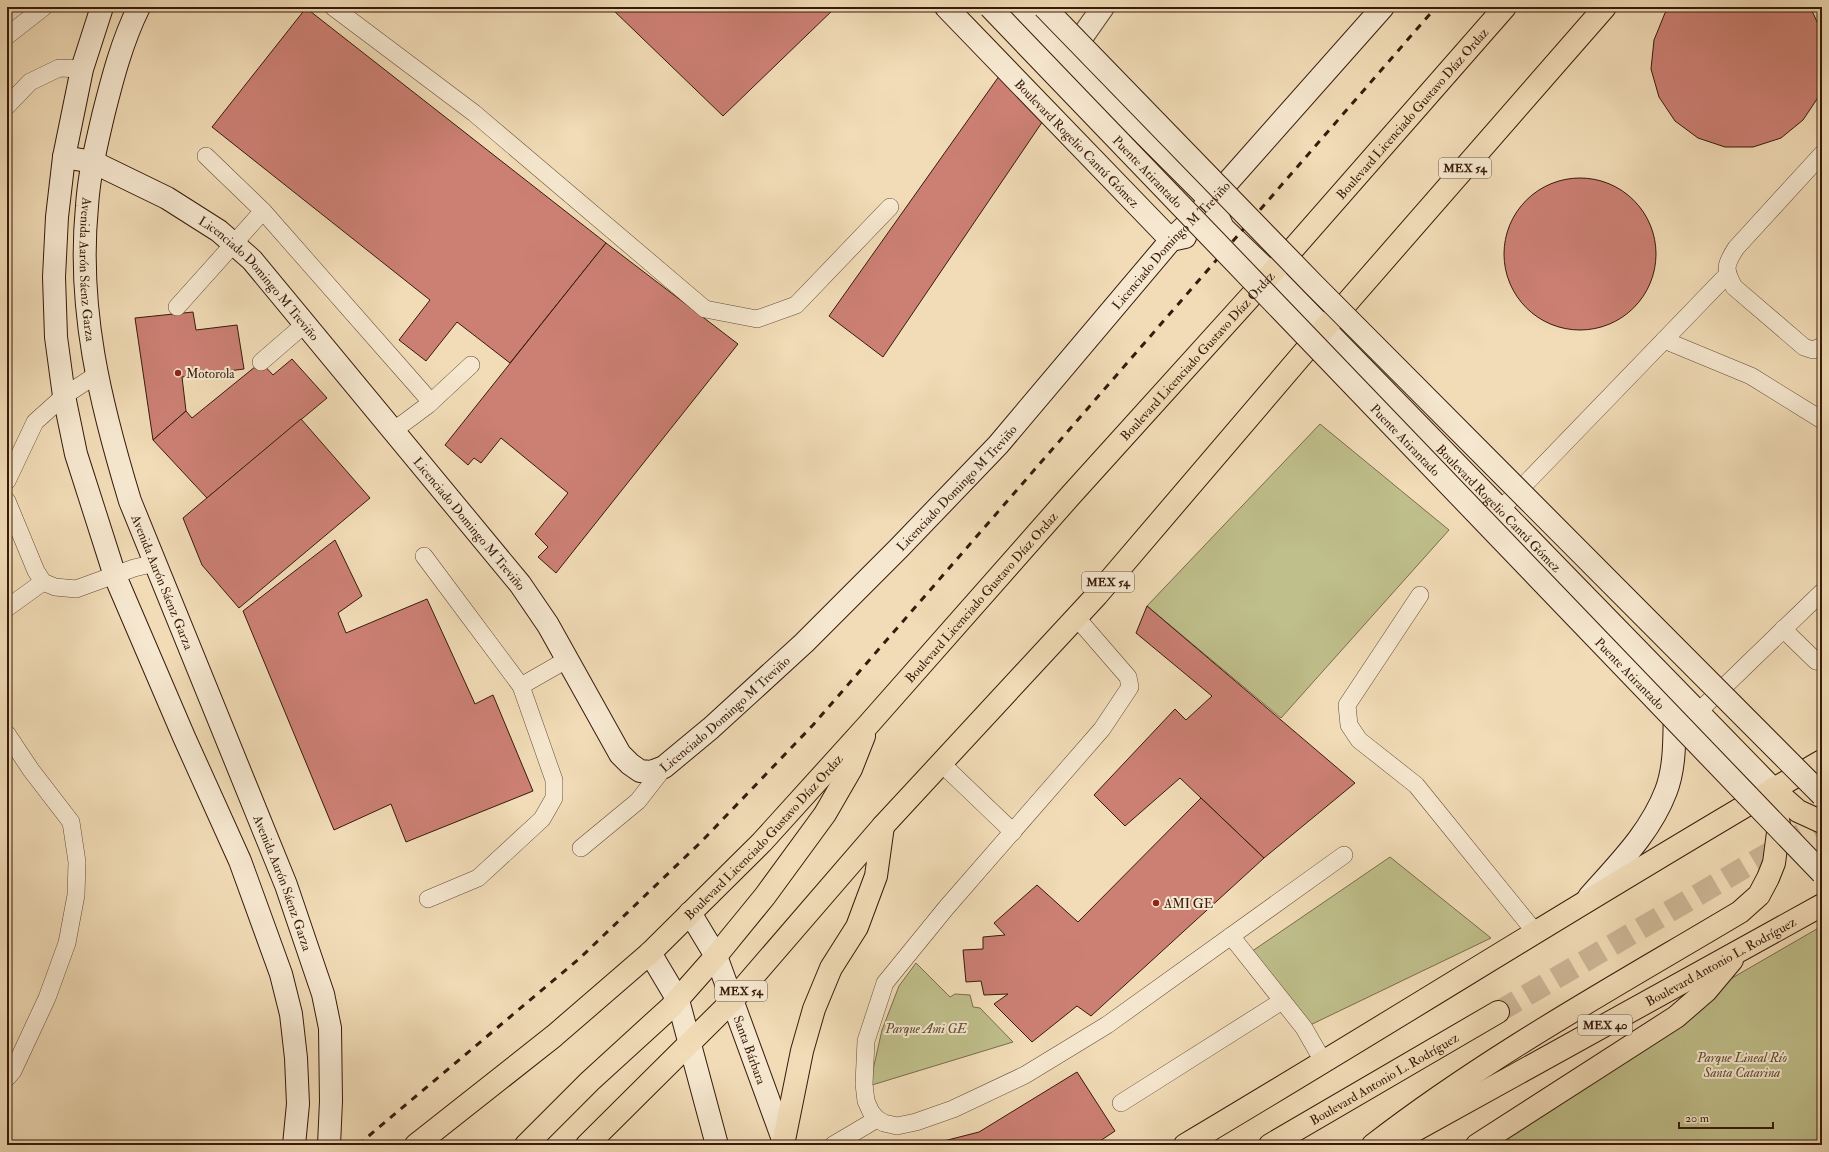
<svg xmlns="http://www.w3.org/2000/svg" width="1829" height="1152" viewBox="0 0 1829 1152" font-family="'IM FELL Double Pica',serif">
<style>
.green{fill:#bfbf8b;stroke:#7b6c4b}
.building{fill:#cc8074;stroke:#371a0b}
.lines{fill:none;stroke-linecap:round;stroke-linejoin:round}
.highway-tunnel{stroke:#ccb595;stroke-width:22;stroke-dasharray:22 11;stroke-linecap:butt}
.lane-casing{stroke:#664a36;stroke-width:18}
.street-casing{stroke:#664a36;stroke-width:24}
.secondary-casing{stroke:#371a0b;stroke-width:24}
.primary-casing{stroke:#371a0b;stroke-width:24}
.highway-casing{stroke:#371a0b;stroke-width:24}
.lane{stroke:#f6e8d0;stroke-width:17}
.street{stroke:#f6e8d0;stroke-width:22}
.secondary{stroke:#f6e8d0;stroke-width:22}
.primary{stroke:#f1dcb7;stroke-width:22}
.highway{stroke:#f1dcb7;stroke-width:22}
.rail{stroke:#371a0b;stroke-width:3;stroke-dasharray:7 7;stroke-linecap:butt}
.secondary-bridge-casing{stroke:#371a0b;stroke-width:24;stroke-linecap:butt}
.secondary-bridge{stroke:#f6e8d0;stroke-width:22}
.poi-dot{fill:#8f2418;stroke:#f6e8d0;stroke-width:1.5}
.labels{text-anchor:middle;stroke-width:4;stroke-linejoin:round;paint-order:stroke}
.shield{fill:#f6e8d0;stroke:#705846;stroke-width:1}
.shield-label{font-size:12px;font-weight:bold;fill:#371a0b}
.street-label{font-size:13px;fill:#371a0b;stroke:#f6e8d0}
.poi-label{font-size:13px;fill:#371a0b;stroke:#f6e8d0;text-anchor:start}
.park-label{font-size:13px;font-style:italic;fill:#604c31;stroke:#f6e8d0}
</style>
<rect width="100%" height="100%" fill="#f1dcb7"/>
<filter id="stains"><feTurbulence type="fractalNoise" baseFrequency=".005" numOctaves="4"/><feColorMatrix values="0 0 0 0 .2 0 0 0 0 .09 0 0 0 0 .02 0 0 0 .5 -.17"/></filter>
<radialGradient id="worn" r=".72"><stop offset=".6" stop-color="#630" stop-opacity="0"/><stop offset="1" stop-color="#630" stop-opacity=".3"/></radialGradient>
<g class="green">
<polygon points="1320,424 1449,530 1281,718 1147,606"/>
<polygon points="1390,857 1491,938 1304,1028 1248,954"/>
<polygon points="1822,926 1822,1145 1472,1145 1675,1011"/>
<polygon points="916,963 950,997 955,994 970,995 973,1007 980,1008 1013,1042 872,1085 873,1070 882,1030 899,986"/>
</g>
<g class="building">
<polygon points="610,7 836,7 723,116"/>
<polygon points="1671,7 1808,7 1813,13 1822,33 1822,86 1819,96 1803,120 1781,138 1753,147 1725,147 1698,138 1675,121 1659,97 1651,69 1654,40 1665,13"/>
<polygon points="306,8 606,243 510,363 457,322 426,361 399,340 430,300 212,127"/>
<polygon points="1002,72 1047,115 883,357 829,316"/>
<circle cx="1580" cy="254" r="76"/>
<polygon points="606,243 738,344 556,573 538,557 548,547 535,534 568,493 501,438 481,463 474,458 468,465 445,445"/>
<polygon points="193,312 196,330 237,325 244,369 182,377 186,411 153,440 135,318"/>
<polygon points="292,359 327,398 207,498 153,440 186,411 192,418 261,362 273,375"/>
<polygon points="301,419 370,498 239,608 202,565 183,518"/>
<polygon points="335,540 362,596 338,613 346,633 427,599 475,704 493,695 533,791 406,842 391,804 334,830 243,611"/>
<polygon points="1147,606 1355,783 1264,858 1180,778 1125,826 1094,795 1175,709 1186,720 1212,696 1136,633"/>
<polygon points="1201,798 1264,858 1091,1016 1077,1006 1032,1042 994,1004 1008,994 984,995 981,981 966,982 963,950 983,949 983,937 1005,935 994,923 1037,885 1078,922"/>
<polygon points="1077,1072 1115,1131 1094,1145 928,1145 979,1132"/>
</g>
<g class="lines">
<polyline class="highway-tunnel" points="1498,1012 1822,822"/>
<defs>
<g id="lane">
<polyline points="333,7 474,113 705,309 757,319 796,305 890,207"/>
<polyline points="7,36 44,7"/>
<polyline points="7,106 30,82 59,68 82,69"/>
<path d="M 1822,154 L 1736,248 C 1725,265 1724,269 1734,287 L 1804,347 L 1813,350 L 1822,346"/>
<polyline points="263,211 431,402"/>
<polyline points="177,307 263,211 206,156"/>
<polyline points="1664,340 1751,376 1822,420"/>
<polyline points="261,362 305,324"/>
<polyline points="393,431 428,405 471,365"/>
<polyline points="7,481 35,422 64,396 96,375"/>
<polyline points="7,501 36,571 43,582 55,587 76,589 134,568 155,563"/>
<polyline points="1500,510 1727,275"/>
<polyline points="424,556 521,686 568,659"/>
<polyline points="1420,595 1347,705 1349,725 1359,740 1416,785 1536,933"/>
<polyline points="7,608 43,582"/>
<polyline points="1076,617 1128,677 1130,687 1102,729 946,908 885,983 866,1041 864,1084 866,1101 871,1112 877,1119 884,1123 897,1126 916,1122 953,1109 1025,1075 1107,1025 1344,855"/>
<polyline points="1783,629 1816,661 1822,662"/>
<polyline points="1698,712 1822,592"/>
<polyline points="7,734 31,770 71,822 77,862 76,895 67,943 47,998 13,1071 7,1078"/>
<polyline points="942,764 1013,832"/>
<polyline points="581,848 638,801 666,765"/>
<polyline points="428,899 478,878 542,819 554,798 554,780 521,686"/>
<polyline points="1231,936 1304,1028 1324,1063"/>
<polyline points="1121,1103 1282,1001"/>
<polyline points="833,1145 877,1119"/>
</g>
<polyline id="street" points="1068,57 1103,7"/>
<g id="secondary">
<polyline points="102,7 82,69 64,157 57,217 54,277 56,337 64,396 76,454 115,576 184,737 240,861 281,974 291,1014 296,1058 298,1104 294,1145"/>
<path id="s1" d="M 139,7 C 122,41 112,80 103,116 C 96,146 89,175 87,206 C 77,309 100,402 130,501 L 286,885 L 323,994 L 330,1028 L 331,1101 L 329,1145"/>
<path id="s2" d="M 946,7 L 1171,240 L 1185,237"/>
<path id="s3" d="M 1017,7 L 1211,201 L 1223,228 L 1271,274 L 1773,789"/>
<path id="s4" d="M 64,157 L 93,162 L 167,198 L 219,231 L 252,260 L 520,584 L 548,625 L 620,754 L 630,764 L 640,771 L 651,772 L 664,767 L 711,728 L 804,643 L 899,548 L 998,445 L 1171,240 L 1211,201 L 1383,7"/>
<path d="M 1589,897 C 1618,864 1650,833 1666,791 C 1676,765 1674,734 1675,706"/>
<path id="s5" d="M 690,913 L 716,956 L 785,1145"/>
<polyline points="650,953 678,1000 717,1145"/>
</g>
<g id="primary">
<polyline points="784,1140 802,1051 814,1009 831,968 857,927 876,876 883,826"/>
<path id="s6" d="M 416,1145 L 554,1036 L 650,953 L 762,842 L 868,725 L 1071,495 L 1271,274 L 1505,7"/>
<polyline points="526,1145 590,1081 671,1007 716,956 765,896 825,814 851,769 864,736"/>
<polyline points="587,1145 732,1001 883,826 1097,595 1324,329 1605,7"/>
</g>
<g id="highway">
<polyline points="1773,789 1798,811 1822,822"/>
<path id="s7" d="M 1403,1137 L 1822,905"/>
<path d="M 1185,1145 C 1399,1018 1608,885 1822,761"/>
<path id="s8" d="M 1270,1145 L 1498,1012"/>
<path d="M 1373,1145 C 1488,1056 1616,986 1740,912 L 1759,895 L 1768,878 L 1774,863 L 1779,825 L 1773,789"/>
<polyline points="1477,1145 1676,1017 1706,991 1732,960"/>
</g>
</defs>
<use href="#lane" class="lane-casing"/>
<use href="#street" class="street-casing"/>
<use href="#secondary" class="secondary-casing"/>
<use href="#primary" class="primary-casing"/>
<use href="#highway" class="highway-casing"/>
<use href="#lane" class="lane"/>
<use href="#street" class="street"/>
<use href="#secondary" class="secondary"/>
<use href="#primary" class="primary"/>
<use href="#highway" class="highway"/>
<polyline class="rail" points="358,1145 580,958 702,841 813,725 1436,7"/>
<defs>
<g id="secondary-bridge">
<path id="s9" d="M 990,7 L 1822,873"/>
<polyline points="1044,7 1314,285 1822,795"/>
</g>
</defs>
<use href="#secondary-bridge" class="secondary-bridge-casing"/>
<use href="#secondary-bridge" class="secondary-bridge"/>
</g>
<g class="poi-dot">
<circle cx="178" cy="373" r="4"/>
<circle cx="1156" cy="903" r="4"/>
</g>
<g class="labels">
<g class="shield">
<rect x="1439" y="158" width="52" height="20" rx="3"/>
<rect x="1082" y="572" width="52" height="20" rx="3"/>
<rect x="715" y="981" width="52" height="20" rx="3"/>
<rect x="1578" y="1015" width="54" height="20" rx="3"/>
</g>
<g class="shield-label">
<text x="1465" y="172">MEX 54</text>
<text x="1108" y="586">MEX 54</text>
<text x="741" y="995">MEX 54</text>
<text x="1605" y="1029">MEX 40</text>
</g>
<g class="street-label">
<text dy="5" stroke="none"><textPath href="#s6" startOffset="1437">Boulevard Licenciado Gustavo Díaz Ordaz</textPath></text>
<text dy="5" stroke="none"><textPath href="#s2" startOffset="189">Boulevard Rogelio Cantú Gómez</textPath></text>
<text dy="5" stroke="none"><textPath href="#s9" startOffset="228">Puente Atirantado</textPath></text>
<text dy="5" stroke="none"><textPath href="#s4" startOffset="1615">Licenciado Domingo M Treviño</textPath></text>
<text dy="5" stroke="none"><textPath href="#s1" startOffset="270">Avenida Aarón Sáenz Garza</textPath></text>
<text dy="5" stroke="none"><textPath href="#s4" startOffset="235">Licenciado Domingo M Treviño</textPath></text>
<text dy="5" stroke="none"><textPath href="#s6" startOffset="1113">Boulevard Licenciado Gustavo Díaz Ordaz</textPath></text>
<text dy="5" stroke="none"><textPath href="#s9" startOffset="600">Puente Atirantado</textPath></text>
<text dy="5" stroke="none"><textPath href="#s4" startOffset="1291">Licenciado Domingo M Treviño</textPath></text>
<text dy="5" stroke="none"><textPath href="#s3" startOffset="697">Boulevard Rogelio Cantú Gómez</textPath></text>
<text dy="5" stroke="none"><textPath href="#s4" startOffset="559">Licenciado Domingo M Treviño</textPath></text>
<text dy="5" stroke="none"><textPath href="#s1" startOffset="594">Avenida Aarón Sáenz Garza</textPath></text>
<text dy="5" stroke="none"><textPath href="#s6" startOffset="789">Boulevard Licenciado Gustavo Díaz Ordaz</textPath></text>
<text dy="5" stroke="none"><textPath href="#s9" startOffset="924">Puente Atirantado</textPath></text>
<text dy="5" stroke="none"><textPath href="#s4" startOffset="967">Licenciado Domingo M Treviño</textPath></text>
<text dy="5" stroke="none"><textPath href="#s6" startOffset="465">Boulevard Licenciado Gustavo Díaz Ordaz</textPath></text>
<text dy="5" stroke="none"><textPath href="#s1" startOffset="918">Avenida Aarón Sáenz Garza</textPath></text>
<text dy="5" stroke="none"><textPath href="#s7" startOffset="363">Boulevard Antonio L. Rodríguez</textPath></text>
<text dy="5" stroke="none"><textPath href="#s5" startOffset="150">Santa Bárbara</textPath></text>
<text dy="5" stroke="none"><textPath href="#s8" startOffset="132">Boulevard Antonio L. Rodríguez</textPath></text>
</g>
<g class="poi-label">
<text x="186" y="378">Motorola</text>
<text x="1164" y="908">AMI GE</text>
</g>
<g class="park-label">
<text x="926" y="1033">Parque Ami GE</text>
<text x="1742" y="1062">Parque Lineal Río<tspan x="1742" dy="15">Santa Catarina</tspan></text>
</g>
</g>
<rect width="1829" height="1152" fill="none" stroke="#f1dcb7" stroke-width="24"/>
<rect x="8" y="8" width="1813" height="1136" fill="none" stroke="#371a0b" stroke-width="2"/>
<rect x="12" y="12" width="1805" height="1128" fill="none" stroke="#371a0b"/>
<path d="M1679 1122v6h94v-6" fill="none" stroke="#371a0b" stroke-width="2"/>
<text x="1685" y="1122" font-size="12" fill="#371a0b" stroke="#f6e8d0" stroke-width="3" paint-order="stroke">20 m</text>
<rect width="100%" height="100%" filter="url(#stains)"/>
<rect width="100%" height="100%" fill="url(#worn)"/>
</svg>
